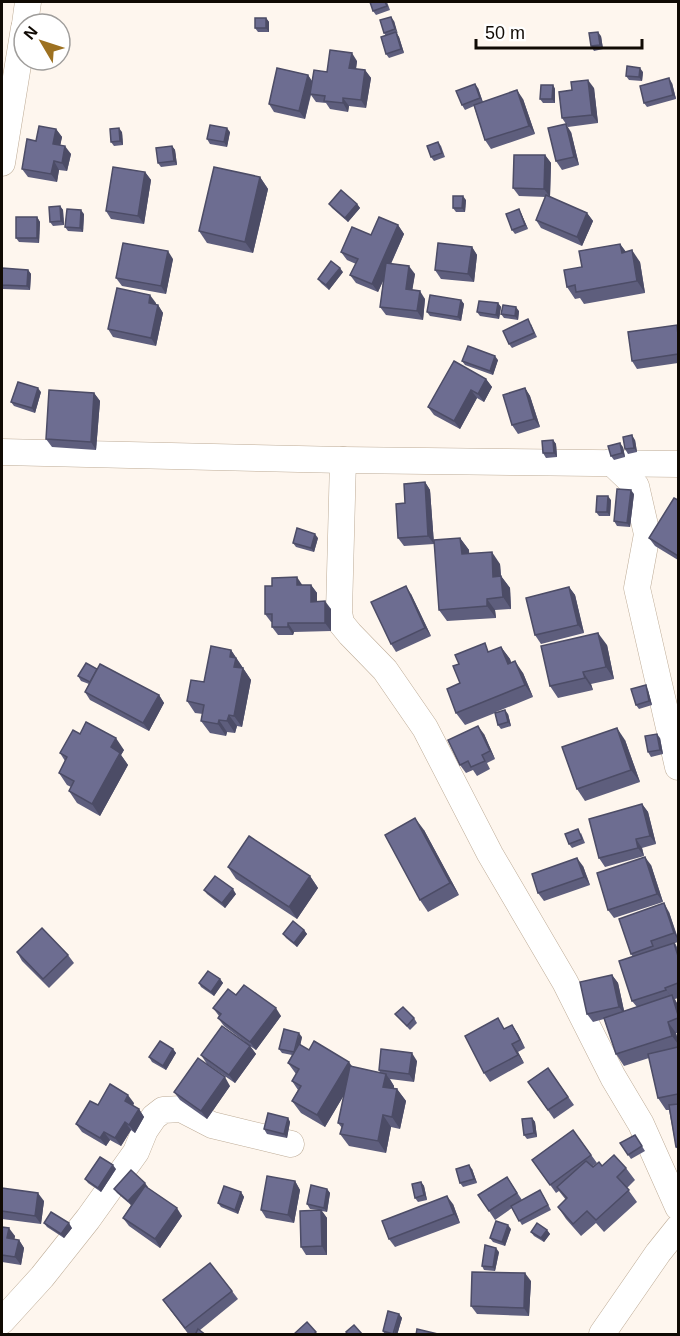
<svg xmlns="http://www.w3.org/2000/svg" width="680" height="1336" viewBox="0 0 680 1336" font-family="Helvetica,sans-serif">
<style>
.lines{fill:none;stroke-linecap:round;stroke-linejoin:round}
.street-casing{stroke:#beac97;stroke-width:27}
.street{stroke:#fff;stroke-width:26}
.wall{fill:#5e5e7d}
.shaded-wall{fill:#4c4c66}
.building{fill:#6d6d91;stroke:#4c4c66;stroke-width:1.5}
</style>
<rect width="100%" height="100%" fill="#fef6ee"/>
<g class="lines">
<defs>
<g id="street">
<polyline points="25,24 28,2"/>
<polyline points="2,163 24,28"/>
<polyline points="2,452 343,460 678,464"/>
<polyline points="343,460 339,612 341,623 350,634 385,670 425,728 490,854 565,982 613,1077 641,1124 678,1207"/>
<polyline points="611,462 636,486 647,534 637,588 678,767"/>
<polyline points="2,1321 42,1277 88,1219 136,1152 145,1130 154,1117 163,1110 181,1109 212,1125 291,1144"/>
<polyline points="602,1334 658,1253 678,1228"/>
</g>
</defs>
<use href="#street" class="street-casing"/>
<use href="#street" class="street"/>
</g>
<g class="wall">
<polygon points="387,2 390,10 376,15 373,11"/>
<polygon points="266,18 269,22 269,32 258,32 255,28"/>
<polygon points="394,21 397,34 399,37 404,53 389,58 386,54 386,36 384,33"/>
<polygon points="601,36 603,49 594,51 591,46"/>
<polygon points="357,61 356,69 365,70 371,78 366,108 349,106 348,112 330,109 326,103 316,102 311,95 305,119 274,112 269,104 308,75 312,81 327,72"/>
<polygon points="643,72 642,81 629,80 626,76"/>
<polygon points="672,83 676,99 647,107 644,103"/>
<polygon points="553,85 555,89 555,103 543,103 540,99"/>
<polygon points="478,88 483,102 523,99 535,134 491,149 485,140 474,106 465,110 462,105"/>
<polygon points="594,88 598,123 568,127 562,118"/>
<polygon points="56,129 62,137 60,145 71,154 67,171 59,170 57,182 28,177 22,169 36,141"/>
<polygon points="122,132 123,145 114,146 111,142"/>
<polygon points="230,132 227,147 210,144 207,139"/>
<polygon points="571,132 579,165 562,170 556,161"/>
<polygon points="438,142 441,146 445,157 434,161 431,157"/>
<polygon points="172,146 175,150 177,165 161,167 158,163"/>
<polygon points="545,155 551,163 550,197 587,213 593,221 582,246 541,228 536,220 546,197 519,196 513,188"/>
<polygon points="145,172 151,180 144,224 111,219 106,211"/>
<polygon points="260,177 268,189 253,253 207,243 199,231"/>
<polygon points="466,200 465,212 456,212 453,208"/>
<polygon points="329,204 357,204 360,208 348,222 332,208"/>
<polygon points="60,206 63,210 64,225 53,226 50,222"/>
<polygon points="521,213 528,229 515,234 512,230"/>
<polygon points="84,214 83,232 68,231 65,227"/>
<polygon points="37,217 40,222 39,243 19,242 16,238"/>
<polygon points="398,225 404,234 391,264 415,274 412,290 425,299 423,320 386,315 380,307 383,281 378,292 356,283 350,275 356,264 347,260 341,252 371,235"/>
<polygon points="620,244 626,252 640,262 645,293 584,304 580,298 575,299 567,287 582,267"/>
<polygon points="472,247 477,255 474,282 441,279 435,270"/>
<polygon points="173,259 166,294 122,286 116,278"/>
<polygon points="2,268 28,270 31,274 30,290 3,289 2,287"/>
<polygon points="343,272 329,290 321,283 318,279"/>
<polygon points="461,300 464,304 461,321 430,316 427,312"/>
<polygon points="156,303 156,305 158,305 163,313 156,346 113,337 108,329"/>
<polygon points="498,303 501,307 499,319 480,316 477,312"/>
<polygon points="519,311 518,320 504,318 501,314"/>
<polygon points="531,324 537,337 512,348 509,344"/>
<polygon points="678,327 678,363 637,369 632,361"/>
<polygon points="498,360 493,375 465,365 462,361"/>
<polygon points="486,379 492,387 484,402 477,398 460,429 434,415 428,407"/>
<polygon points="525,388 530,396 540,427 518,434 512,425"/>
<polygon points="41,392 35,413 14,406 11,402"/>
<polygon points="94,393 100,401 96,450 52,447 46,439"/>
<polygon points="553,440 556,444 557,457 546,458 543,453"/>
<polygon points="635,440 637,452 628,454 625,449"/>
<polygon points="623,447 625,457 614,460 611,456"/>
<polygon points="425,482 430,490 434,544 404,546 398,538 405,503"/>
<polygon points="634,494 630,527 617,526 614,521"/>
<polygon points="611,500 610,516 599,516 596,512"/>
<polygon points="678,500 678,560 655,546 649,538"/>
<polygon points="318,538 314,552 296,547 293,543"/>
<polygon points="460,538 469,550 469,554 500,564 501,576 510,588 511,609 495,610 496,618 447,621 439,610"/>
<polygon points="302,585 311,585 317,593 317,602 331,609 331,631 294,632 293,635 278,635 272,627 272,622 271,622 265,614"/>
<polygon points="569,587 575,595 584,633 541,644 535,635"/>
<polygon points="411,594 431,636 396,652 391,644"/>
<polygon points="607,645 614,679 591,684 593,690 558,698 550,686"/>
<polygon points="501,647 510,659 511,663 523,673 533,697 496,712 508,714 511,726 501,729 498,725 495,713 465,725 456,713 460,683 459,664"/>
<polygon points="231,650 251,680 242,727 237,726 235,733 227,732 226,736 210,733 201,721 203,714 195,713 187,701 204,682"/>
<polygon points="78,676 159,695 164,703 149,731 90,700 85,692 89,684 81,681"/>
<polygon points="648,690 652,705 639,709 636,705"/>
<polygon points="80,734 124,750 121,755 128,765 100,816 77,803 69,791 71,787 67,785 59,773 65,761 60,753"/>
<polygon points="484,734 495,759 487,763 490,769 477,776 473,770 466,773 460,765"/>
<polygon points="660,738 663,754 651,757 648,752"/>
<polygon points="625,740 640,782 585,801 577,789"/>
<polygon points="642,804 648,812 656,844 642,848 644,856 605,867 599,858"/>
<polygon points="424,830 459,895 428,912 420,900"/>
<polygon points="581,833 585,843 572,848 569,844"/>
<polygon points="651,865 663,902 614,918 608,910"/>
<polygon points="583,866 590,885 544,901 538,893"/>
<polygon points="228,867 310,876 318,888 297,919 236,879"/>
<polygon points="204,890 236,894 225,908 207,894"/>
<polygon points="669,912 678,938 678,942 675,943 678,949 678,998 675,999 678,1005 678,1033 676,1033 678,1041 678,1150 676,1147 669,1110 666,1110 658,1098 649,1058 624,1066 616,1054 604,1019 593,1022 587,1014 612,975 618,983 624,1011 637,1007 632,1001 633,957 631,954"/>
<polygon points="304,930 307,934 297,947 286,938 283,934"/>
<polygon points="17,952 68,955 74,963 49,988 22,961"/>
<polygon points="220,979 223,983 214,996 201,987 199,983"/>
<polygon points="236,995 281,1016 256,1050 250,1046 256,1054 235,1083 207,1064 201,1055 245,1042 224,1026 218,1018 219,1016 213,1008"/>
<polygon points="395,1014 414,1018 417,1023 410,1030"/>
<polygon points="512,1025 518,1034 525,1048 518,1052 524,1063 490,1082 484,1073 505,1029"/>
<polygon points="302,1037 300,1045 309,1050 353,1067 380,1073 379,1070 417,1061 414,1082 390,1079 394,1086 394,1089 397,1089 406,1101 400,1129 391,1127 386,1153 349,1146 340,1134 342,1128 338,1123 344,1095 325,1127 301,1113 292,1101 298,1090 292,1081 296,1074 288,1063 292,1055 282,1053 279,1049"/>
<polygon points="173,1049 176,1053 166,1070 152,1062 149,1057"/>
<polygon points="548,1068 574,1105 554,1119 528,1082"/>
<polygon points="230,1086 207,1119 180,1100 174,1092"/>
<polygon points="134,1103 133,1106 139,1109 144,1117 135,1133 131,1130 121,1146 110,1140 106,1146 82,1132 76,1124 98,1105"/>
<polygon points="288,1118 290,1122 287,1138 267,1134 264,1129"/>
<polygon points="532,1118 535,1122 537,1137 527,1139 524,1135"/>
<polygon points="573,1130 597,1163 592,1167 593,1167 602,1166 626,1168 635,1180 627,1188 637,1202 604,1232 596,1223 581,1236 566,1219 558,1207 566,1200 559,1191 556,1193 532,1160"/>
<polygon points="635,1135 645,1151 631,1159 620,1143"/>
<polygon points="116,1169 101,1192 88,1183 85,1179"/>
<polygon points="472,1169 477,1183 463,1187 460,1183"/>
<polygon points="507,1177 522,1200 543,1195 551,1210 522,1225 512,1208 495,1220 489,1211"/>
<polygon points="295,1181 300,1190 294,1223 266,1218 261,1210"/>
<polygon points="421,1182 424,1186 427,1200 418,1202 415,1198"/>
<polygon points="147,1187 182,1216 160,1248 129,1226 123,1218 131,1205 117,1193 114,1189"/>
<polygon points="2,1188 44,1201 41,1224 2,1219"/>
<polygon points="327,1189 330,1193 327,1212 322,1211 327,1218 327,1255 306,1255 301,1247 318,1210 310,1209 307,1204"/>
<polygon points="241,1192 244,1197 238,1214 221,1207 218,1203"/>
<polygon points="453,1204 460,1223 395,1247 389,1239"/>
<polygon points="44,1223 72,1228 64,1238 47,1227"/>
<polygon points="2,1227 15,1236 14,1240 19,1240 24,1248 21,1265 2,1262"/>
<polygon points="511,1229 505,1246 493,1242 490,1238"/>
<polygon points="547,1230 550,1234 544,1242 534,1236 531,1232"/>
<polygon points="499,1252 495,1271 484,1270 482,1266"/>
<polygon points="531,1281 529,1316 477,1314 471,1306"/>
<polygon points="232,1291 238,1299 194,1335 189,1335 163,1300"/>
<polygon points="399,1314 402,1318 397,1335 385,1335 383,1331"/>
</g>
<g class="shaded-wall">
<polygon points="391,17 394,21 398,34 395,29"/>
<polygon points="266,18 269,22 269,32 266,28"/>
<polygon points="396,32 399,37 404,53 401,49"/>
<polygon points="598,32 601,36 603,49 600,45"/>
<polygon points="352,53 357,61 355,76 349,68"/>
<polygon points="640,68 643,72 642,81 639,77"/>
<polygon points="365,70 371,78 366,108 361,100"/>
<polygon points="308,75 313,83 305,119 299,111"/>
<polygon points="669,78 672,83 676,99 673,95"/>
<polygon points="588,80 594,88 598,123 592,115"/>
<polygon points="475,84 478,88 483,103 480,98"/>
<polygon points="553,85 555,89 555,103 552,99"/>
<polygon points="517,90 523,99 535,134 529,126"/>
<polygon points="343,98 349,106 348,112 343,103"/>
<polygon points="566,124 571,132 579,165 574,157"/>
<polygon points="119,128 122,132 123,145 120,141"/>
<polygon points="227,128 230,132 227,147 224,142"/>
<polygon points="56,129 62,137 59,152 53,144"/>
<polygon points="65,146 71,154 67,171 62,163"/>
<polygon points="172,146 175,150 177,165 174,161"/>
<polygon points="545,155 551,163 550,197 544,189"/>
<polygon points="54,161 59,170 57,182 51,174"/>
<polygon points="145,172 151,180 144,224 138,216"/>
<polygon points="260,177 268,189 253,253 245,242"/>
<polygon points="463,196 466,200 465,212 462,208"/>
<polygon points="357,204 360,208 348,222 345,218"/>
<polygon points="60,206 63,210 64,225 61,221"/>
<polygon points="519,209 521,213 528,229 525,225"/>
<polygon points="81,210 84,214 83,232 80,228"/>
<polygon points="587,213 593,221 582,246 577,237"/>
<polygon points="37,217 40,222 39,243 37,238"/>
<polygon points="398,225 404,234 378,292 372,284"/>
<polygon points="620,244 629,256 622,253"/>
<polygon points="472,247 477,255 474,282 468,274"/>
<polygon points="632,250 640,262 645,293 637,281"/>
<polygon points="168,251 173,259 166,294 161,286"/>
<polygon points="409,266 415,274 411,298 406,289"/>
<polygon points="340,268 343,272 329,290 326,285"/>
<polygon points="28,270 31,274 30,290 27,286"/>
<polygon points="420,291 425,299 423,320 417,311"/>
<polygon points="150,295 156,303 155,311 149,303"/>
<polygon points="461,300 464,304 461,321 458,317"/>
<polygon points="498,303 501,307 499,319 496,315"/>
<polygon points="158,305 163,313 156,346 151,338"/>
<polygon points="516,307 519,311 518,320 515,316"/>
<polygon points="495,356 498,360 493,375 490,371"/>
<polygon points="486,379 492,387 484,402 478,394"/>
<polygon points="38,388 41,392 35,413 32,408"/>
<polygon points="525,388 530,396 540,427 534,419"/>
<polygon points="471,390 477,398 460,429 454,421"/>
<polygon points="94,393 100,401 96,450 91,442"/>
<polygon points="632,435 635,440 637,452 634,448"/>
<polygon points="553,440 556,444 557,457 554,453"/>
<polygon points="620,443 623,447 625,457 622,453"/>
<polygon points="425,482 430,490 434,544 428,536"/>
<polygon points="631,490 634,494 630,527 627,523"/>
<polygon points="608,496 611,500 610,516 607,512"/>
<polygon points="315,534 318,538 314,552 311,548"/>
<polygon points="460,538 469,550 470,566 462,554"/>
<polygon points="492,552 500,564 502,589 493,577"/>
<polygon points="501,576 510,588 511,609 503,597"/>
<polygon points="297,577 303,586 297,585"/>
<polygon points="311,585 317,593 317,610 311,602"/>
<polygon points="406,586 411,594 431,636 425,628"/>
<polygon points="569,587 575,595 584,633 578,625"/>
<polygon points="487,599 495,610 496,618 487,606"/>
<polygon points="325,601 331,609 331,631 325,623"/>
<polygon points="288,623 294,632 293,635 288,627"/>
<polygon points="598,633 607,645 614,679 606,667"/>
<polygon points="501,647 510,659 516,676 508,664"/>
<polygon points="231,650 251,680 242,727 234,716 234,667 230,657"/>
<polygon points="515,661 523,673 533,697 525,685"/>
<polygon points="583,672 591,684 593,690 585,678"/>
<polygon points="646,685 648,690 652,705 649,701"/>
<polygon points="159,695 164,703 149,731 143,723"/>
<polygon points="505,710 508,714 511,726 508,722"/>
<polygon points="229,715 237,726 235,733 227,721"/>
<polygon points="219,720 227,732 226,736 218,724"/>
<polygon points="478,726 484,734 495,759 490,751"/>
<polygon points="617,728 625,740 640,782 631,770"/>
<polygon points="657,734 660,738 663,754 660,750"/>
<polygon points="116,738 124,750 121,755 128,765 100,816 92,804 111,747"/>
<polygon points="642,804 648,812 656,844 650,836"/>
<polygon points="415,818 424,830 459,895 450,883"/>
<polygon points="636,839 642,848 644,856 638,848"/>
<polygon points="645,857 651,865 663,902 657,894"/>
<polygon points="577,858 583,866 590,885 584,877"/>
<polygon points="310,876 318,888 297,919 289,907"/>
<polygon points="233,889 236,894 225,908 222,903"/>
<polygon points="664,903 669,912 678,940 674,933"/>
<polygon points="304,930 307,934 297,947 294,943"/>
<polygon points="612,975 618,983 625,1015 619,1007"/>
<polygon points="220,979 223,983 214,996 211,992"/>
<polygon points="665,988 673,1000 672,995 678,1005 678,1015 674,1001"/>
<polygon points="276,1008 281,1016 256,1050 250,1042"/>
<polygon points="668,1022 676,1033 678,1041 678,1044 672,1036"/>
<polygon points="512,1025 518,1034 525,1048 520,1040"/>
<polygon points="299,1033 302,1037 298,1056 295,1052"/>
<polygon points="512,1044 518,1052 524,1063 518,1055"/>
<polygon points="250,1046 256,1054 235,1083 229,1075"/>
<polygon points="173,1049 176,1053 166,1070 163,1066"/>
<polygon points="412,1053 417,1061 414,1082 409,1074"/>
<polygon points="349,1062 357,1073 325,1127 317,1115"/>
<polygon points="386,1074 394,1086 392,1098 383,1087"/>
<polygon points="225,1077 230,1086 207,1119 201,1111"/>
<polygon points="397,1089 406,1101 400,1129 392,1117"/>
<polygon points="128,1095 134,1103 131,1109 125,1101"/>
<polygon points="139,1109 144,1117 135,1133 129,1125"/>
<polygon points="383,1115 391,1127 386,1153 378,1141"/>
<polygon points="288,1118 290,1122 287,1138 284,1134"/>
<polygon points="532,1118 535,1122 537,1137 534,1133"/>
<polygon points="125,1122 131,1130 121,1146 115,1138"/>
<polygon points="104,1132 110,1140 106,1146 100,1138"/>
<polygon points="113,1165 116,1169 101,1192 98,1188"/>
<polygon points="469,1165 472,1169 477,1183 474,1179"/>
<polygon points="295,1181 300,1190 294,1223 288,1215"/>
<polygon points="421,1182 424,1186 427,1200 424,1195"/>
<polygon points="145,1183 148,1187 131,1205 128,1201"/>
<polygon points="327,1189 330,1193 327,1212 324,1208"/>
<polygon points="241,1192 244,1197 238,1214 235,1210"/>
<polygon points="38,1193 44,1201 41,1224 35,1216"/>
<polygon points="447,1196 453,1204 460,1223 454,1214"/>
<polygon points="177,1208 182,1216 160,1248 155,1239"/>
<polygon points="321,1210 327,1218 327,1255 322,1246"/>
<polygon points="69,1223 72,1228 64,1238 61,1234"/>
<polygon points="508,1225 511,1229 505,1246 502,1242"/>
<polygon points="9,1228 15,1236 13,1247 7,1238"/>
<polygon points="547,1230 550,1234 544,1242 541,1238"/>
<polygon points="19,1240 24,1248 21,1265 15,1257"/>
<polygon points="496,1248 499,1252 495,1271 493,1267"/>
<polygon points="525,1273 531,1281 529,1316 524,1308"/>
<polygon points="399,1314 402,1318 397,1335 394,1335"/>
</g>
<g class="building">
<polygon points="370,2 385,2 387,6 373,11"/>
<polygon points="391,17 395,29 384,33 380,20"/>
<rect x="255" y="18" width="11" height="10"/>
<polygon points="396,32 401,49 386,54 381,37"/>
<polygon points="598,32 600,45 591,46 589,33"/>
<polygon points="330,50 352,53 349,68 365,70 361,100 343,98 343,103 324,101 325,96 310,94 314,70 327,72"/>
<polygon points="627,66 640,68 639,77 626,76"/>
<polygon points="277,68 308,75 299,111 269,104"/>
<polygon points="669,78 673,95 644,103 640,86"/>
<polygon points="588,80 592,115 562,118 559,92 572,90 571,82"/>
<polygon points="475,84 480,98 462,105 456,91"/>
<polygon points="541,85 553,85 552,99 540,99"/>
<polygon points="517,90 529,126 485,140 474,105"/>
<polygon points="566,124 574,157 556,161 548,128"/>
<polygon points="210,125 227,128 224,142 207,139"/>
<polygon points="39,126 56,129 53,144 65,146 62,163 54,161 51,174 22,169 27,139 36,141"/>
<polygon points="119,128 120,141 111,142 110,129"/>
<polygon points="438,142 442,153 431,157 427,146"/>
<polygon points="172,146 174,161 158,163 156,148"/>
<polygon points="514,155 545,155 544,189 513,188"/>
<polygon points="113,167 145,172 138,216 106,211"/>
<polygon points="214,167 260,177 245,242 199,231"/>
<polygon points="341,190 357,204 345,218 329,204"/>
<polygon points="546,195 587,213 577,237 536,220"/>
<polygon points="453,196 463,196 462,208 453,208"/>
<polygon points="60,206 61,221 50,222 49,207"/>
<polygon points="67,209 81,210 80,228 65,227"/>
<polygon points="519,209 525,225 512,230 506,214"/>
<rect x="16" y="217" width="21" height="21"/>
<polygon points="379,217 398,225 372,284 350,275 358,259 341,252 352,227 371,235"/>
<polygon points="123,243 168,251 161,286 116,278"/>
<polygon points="438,243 472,247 468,274 435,270"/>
<polygon points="620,244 622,253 632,250 637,281 576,292 575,285 567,287 564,270 582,267 579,251"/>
<polygon points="331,261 340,268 326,285 318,279"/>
<polygon points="386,263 409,266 406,289 420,291 417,311 380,307"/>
<polygon points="2,268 28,270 27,286 2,285"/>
<polygon points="117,288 150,295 149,303 158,305 151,338 108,329"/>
<polygon points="430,295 461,300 458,317 427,312"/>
<polygon points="479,301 498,303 496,315 477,312"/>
<polygon points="503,305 516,307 515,316 501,314"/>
<polygon points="528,319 534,333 509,344 503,331"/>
<polygon points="677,325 678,335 678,354 632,361 628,332"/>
<polygon points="468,346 495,356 490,371 462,361"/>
<polygon points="454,361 486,379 478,394 471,390 454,421 428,407"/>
<polygon points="18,382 38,388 32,408 11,402"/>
<polygon points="525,388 534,419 512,425 503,395"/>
<polygon points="49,390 94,393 91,442 46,439"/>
<polygon points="632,435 634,448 625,449 623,437"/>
<polygon points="553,440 554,453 543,453 542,441"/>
<polygon points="620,443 622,453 611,456 608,446"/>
<polygon points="425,482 428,536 398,538 396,504 405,503 404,484"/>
<polygon points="617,489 631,490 627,523 614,521"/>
<polygon points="597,496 608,496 607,512 596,512"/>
<polygon points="674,498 678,500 678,556 649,538"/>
<polygon points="297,528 315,534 311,548 293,543"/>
<polygon points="460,538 462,554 492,552 493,577 501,576 503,597 487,599 487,606 439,610 434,540"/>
<polygon points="297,577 297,585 311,585 311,602 325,601 325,623 288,623 288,627 272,627 272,614 265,614 265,586 272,586 272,578"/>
<polygon points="406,586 425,628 391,644 371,602"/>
<polygon points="569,587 578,625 535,635 526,598"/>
<polygon points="598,633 606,667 583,672 585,678 550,686 541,646"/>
<polygon points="485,643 488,652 501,647 508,664 515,661 525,685 456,713 447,689 460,683 453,666 459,664 455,655"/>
<polygon points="211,646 231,650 230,657 236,658 234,667 243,668 234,716 229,715 227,721 219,720 218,724 201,721 204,705 187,701 191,680 204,682"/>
<polygon points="86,663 97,669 90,682 78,676"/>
<polygon points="100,664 159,695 143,723 85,692"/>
<polygon points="646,685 649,701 636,705 631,689"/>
<polygon points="505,710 508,722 498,725 495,713"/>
<polygon points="86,722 116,738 111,747 120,753 92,804 69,791 74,781 59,773 67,757 60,753 73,730 80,734"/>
<polygon points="478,726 490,751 482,755 485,761 471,767 468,761 460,765 448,740"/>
<polygon points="617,728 631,770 577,789 562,747"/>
<polygon points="657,734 660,750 648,752 645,736"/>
<polygon points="642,804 650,836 636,839 638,848 599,858 589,819"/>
<polygon points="415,818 450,883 420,900 385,835"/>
<polygon points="578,829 582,839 569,844 565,834"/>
<polygon points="249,836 310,876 289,907 228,867"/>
<polygon points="645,857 657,894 608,910 597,873"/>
<polygon points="577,858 584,877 538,893 532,874"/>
<polygon points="215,876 233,889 222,903 204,890"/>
<polygon points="664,903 674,933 651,941 653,946 631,954 619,919"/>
<polygon points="293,921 304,930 294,943 283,934"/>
<polygon points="42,928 68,955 43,979 17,952"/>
<polygon points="674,943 678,956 678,983 665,988 666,990 632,1001 619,961"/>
<polygon points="208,971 220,979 211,992 199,983"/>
<polygon points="612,975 619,1007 587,1014 580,982"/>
<polygon points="244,985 276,1008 250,1042 218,1018 221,1014 213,1008 228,989 236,995"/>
<polygon points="672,995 678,1015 678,1018 668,1022 672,1036 616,1054 604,1018"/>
<polygon points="403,1007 414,1018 407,1026 395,1014"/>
<polygon points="498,1018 504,1029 512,1025 520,1040 512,1044 518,1055 484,1073 465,1036"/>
<polygon points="222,1026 250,1046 229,1075 201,1055"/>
<polygon points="284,1029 299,1033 294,1052 279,1049"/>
<polygon points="160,1041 173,1049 163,1066 149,1057"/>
<polygon points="314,1041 349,1062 317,1115 292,1101 301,1086 292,1081 299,1069 288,1063 299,1044 309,1050"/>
<polygon points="678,1047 678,1094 658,1098 648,1054"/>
<polygon points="381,1049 412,1053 409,1074 379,1070"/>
<polygon points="198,1058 225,1077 201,1111 174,1092"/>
<polygon points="350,1066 386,1074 383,1087 397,1089 392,1117 383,1115 378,1141 340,1134 343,1124 338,1123"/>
<polygon points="548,1068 568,1097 548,1110 528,1082"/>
<polygon points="110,1084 128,1095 125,1101 139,1109 129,1125 125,1122 115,1138 104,1132 100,1138 76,1124 90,1101 98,1105"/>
<polygon points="678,1104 678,1147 676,1147 669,1105"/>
<polygon points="268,1113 288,1118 284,1134 264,1129"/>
<polygon points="532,1118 534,1133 524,1135 522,1119"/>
<polygon points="573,1130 591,1155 550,1185 532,1160"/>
<polygon points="635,1135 642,1146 628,1155 620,1143"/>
<polygon points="614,1155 626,1168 617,1177 629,1190 596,1220 587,1211 573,1224 558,1207 567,1198 557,1187 586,1161 593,1167 599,1162 602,1166"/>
<polygon points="100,1157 113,1165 98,1188 85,1179"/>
<polygon points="469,1165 474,1179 460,1183 456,1169"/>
<polygon points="131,1170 145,1183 128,1201 114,1189"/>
<polygon points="267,1176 295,1181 288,1215 261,1210"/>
<polygon points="507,1177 517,1193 489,1211 478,1195"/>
<polygon points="421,1182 424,1195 415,1198 412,1184"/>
<polygon points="311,1185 327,1189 324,1208 307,1204"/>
<polygon points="145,1186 177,1208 155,1239 123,1218"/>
<polygon points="224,1186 241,1192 235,1210 218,1203"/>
<polygon points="2,1188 38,1193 35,1216 2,1211"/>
<polygon points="540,1190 548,1205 519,1221 511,1206"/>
<polygon points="447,1196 454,1214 389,1239 382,1221"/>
<polygon points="321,1210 322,1246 301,1247 300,1211"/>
<polygon points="51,1212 69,1223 61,1234 44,1223"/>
<polygon points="496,1221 508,1225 502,1242 490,1238"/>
<polygon points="537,1223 547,1230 541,1238 531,1232"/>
<polygon points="2,1227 9,1228 7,1238 19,1240 15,1257 2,1255"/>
<polygon points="485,1245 496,1248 493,1267 482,1266"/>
<polygon points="210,1263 232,1291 185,1328 163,1300"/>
<polygon points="472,1272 525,1273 524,1308 471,1306"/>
<polygon points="388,1311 399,1314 393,1334 383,1331"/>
<polygon points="307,1322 316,1332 313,1335 293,1335"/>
<polygon points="354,1325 362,1334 361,1335 348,1335 346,1332"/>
<polygon points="198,1329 206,1335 195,1335"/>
<polygon points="417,1329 442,1335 416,1335"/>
</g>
<rect width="680" height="1336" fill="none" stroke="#100a04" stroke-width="6"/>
<g transform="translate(42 42) rotate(309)"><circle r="28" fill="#ffffff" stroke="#9f9d9b" stroke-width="1.5"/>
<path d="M0-4.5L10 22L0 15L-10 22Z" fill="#9d7121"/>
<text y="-9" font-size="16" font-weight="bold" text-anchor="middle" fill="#100a04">N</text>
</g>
<path d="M476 39v9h166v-9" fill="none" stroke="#100a04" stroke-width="3"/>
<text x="485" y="39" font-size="18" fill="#100a04" stroke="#ffffff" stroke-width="4.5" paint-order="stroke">50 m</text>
</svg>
